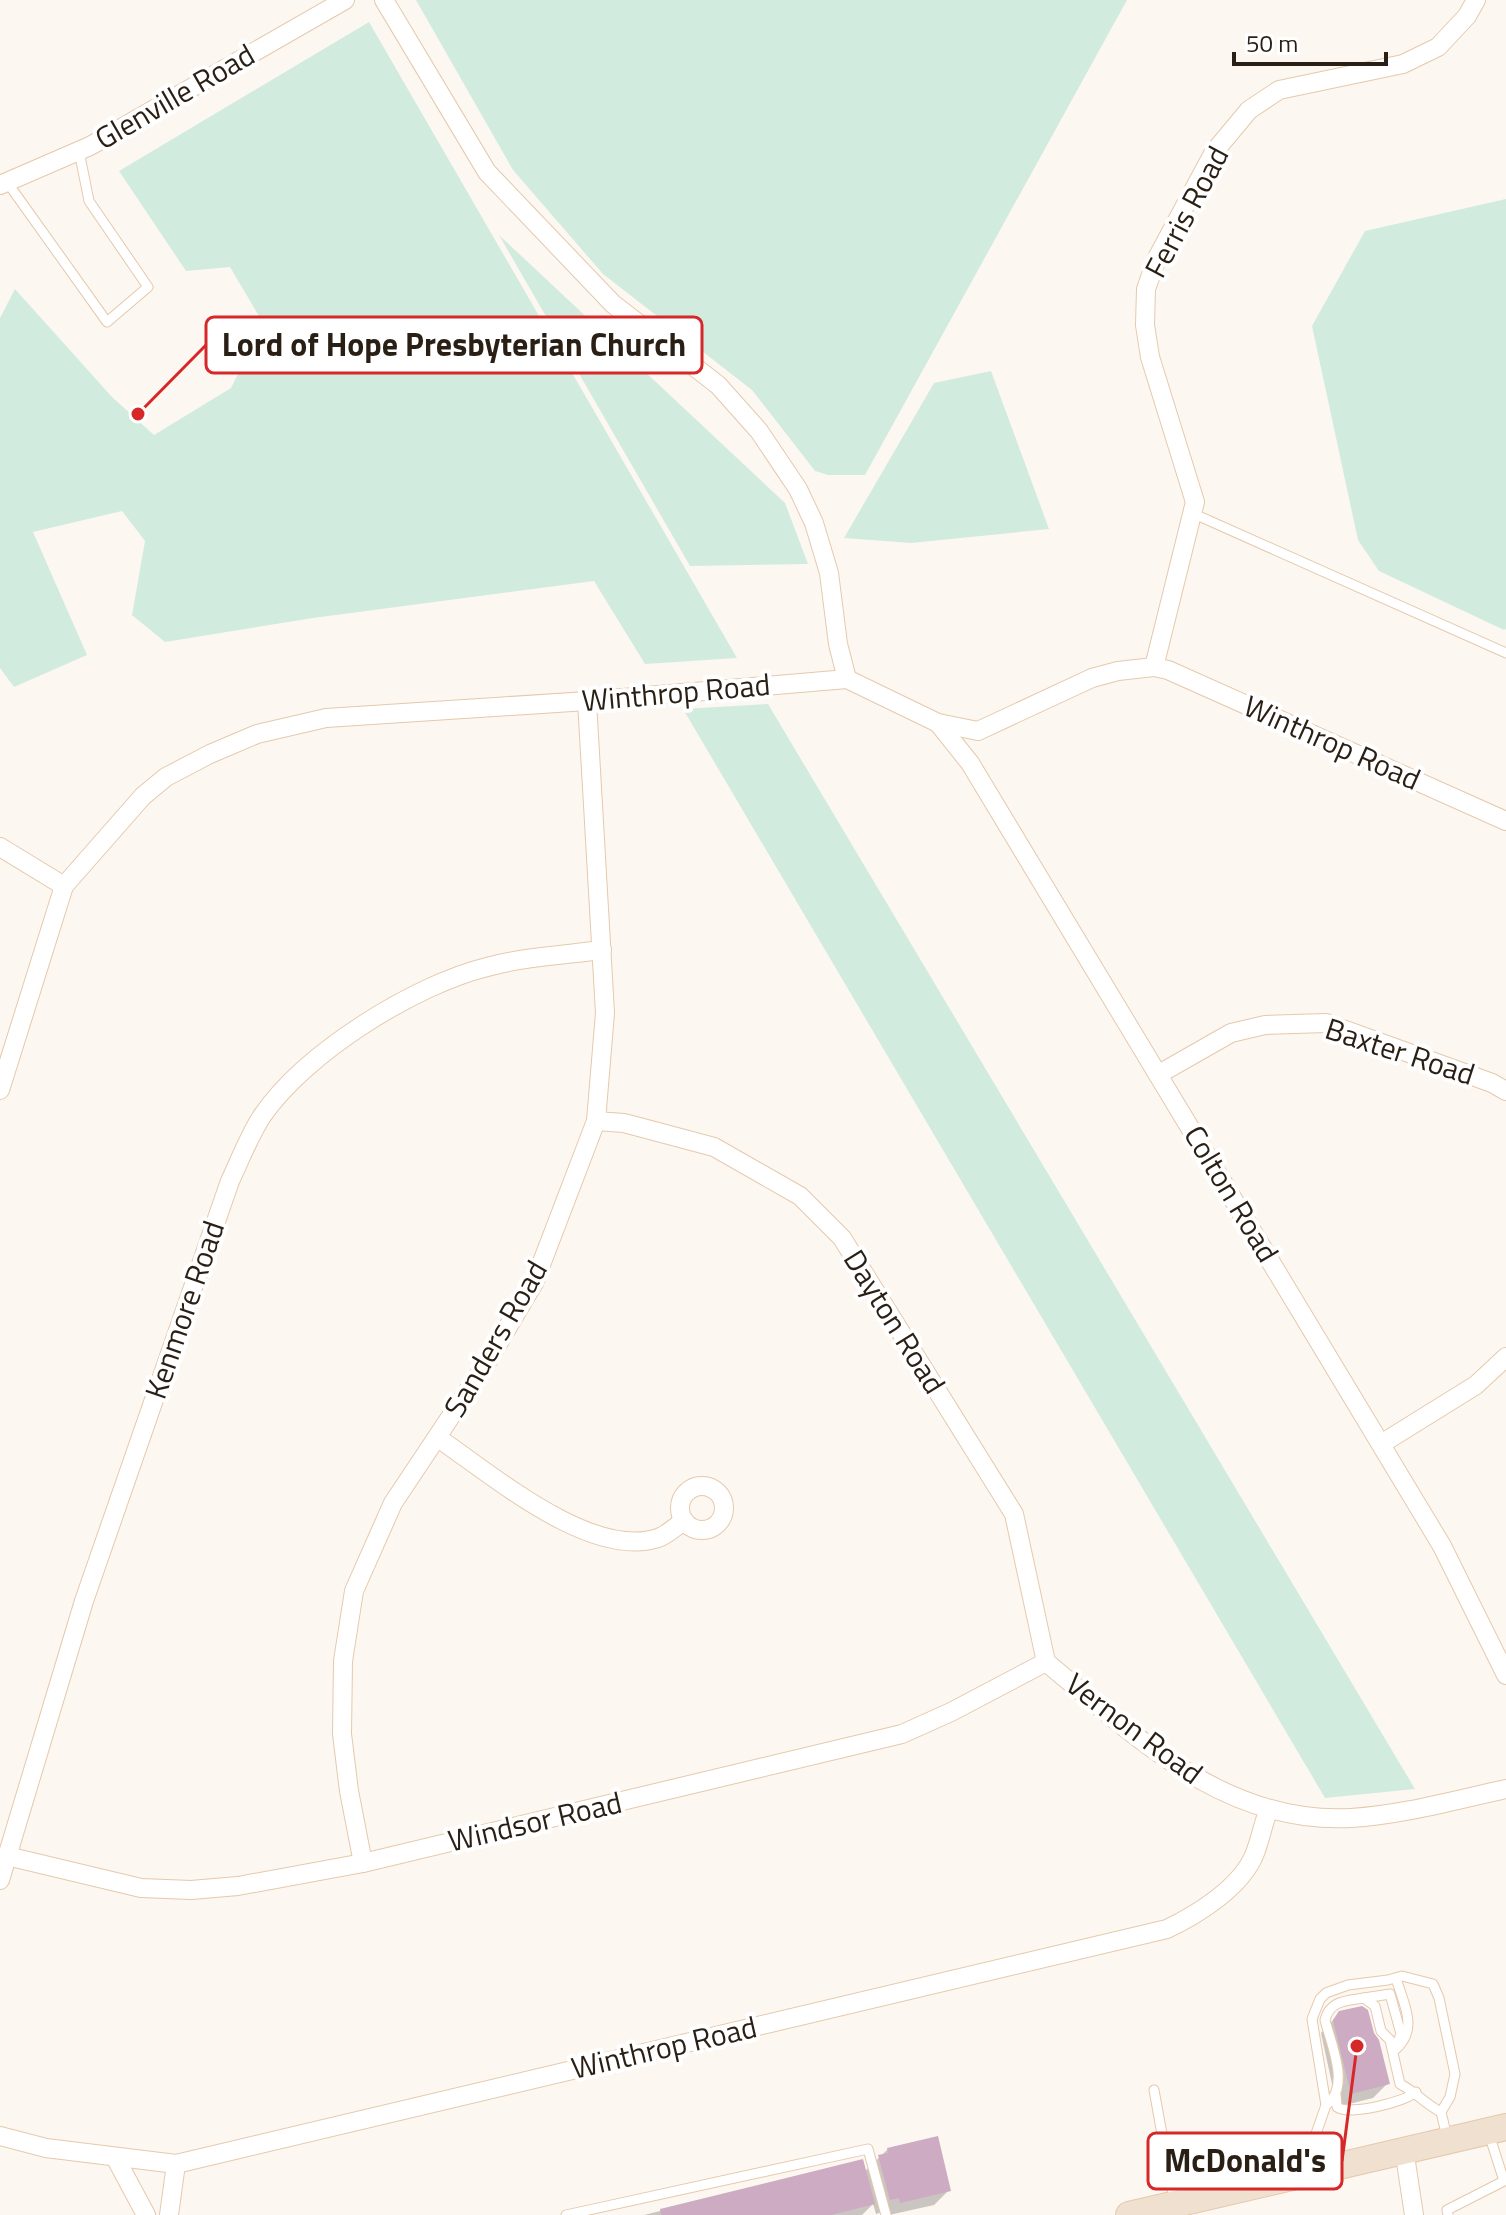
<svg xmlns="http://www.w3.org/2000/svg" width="1506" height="2215" viewBox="0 0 1506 2215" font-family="'Titillium Web',sans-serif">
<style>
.green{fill:#d2ebdf}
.shadow{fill:#0003}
.building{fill:#cdabc2}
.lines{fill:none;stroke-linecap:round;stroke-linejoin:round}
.service-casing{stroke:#e5c9ac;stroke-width:11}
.minor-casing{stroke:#e5c9ac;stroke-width:20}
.secondary-casing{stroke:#e5c9ac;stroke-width:28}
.service{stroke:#fff;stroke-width:9}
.minor{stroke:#fff;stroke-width:18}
.secondary{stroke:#f0e0cf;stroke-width:26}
.labels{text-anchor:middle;stroke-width:8;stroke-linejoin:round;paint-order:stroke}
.street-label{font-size:30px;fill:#291f14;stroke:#fff}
.leader{fill:none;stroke:#d62828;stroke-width:3}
.callout-dot{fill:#d62828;stroke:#fff;stroke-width:3}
.callout{fill:#fff;stroke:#d62828;stroke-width:3}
.callout-label{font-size:32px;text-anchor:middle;font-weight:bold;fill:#291f14}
</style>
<rect width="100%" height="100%" fill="#fdf7f1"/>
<g class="green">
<polygon points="416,0 1127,0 865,475 828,475 815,471 752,390 603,274 513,170"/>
<polygon points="369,22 737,658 645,664 594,581 313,618 165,642 132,615 145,541 122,511 33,532 87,655 14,687 0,668 0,318 15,289 112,397 154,435 231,388 263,323 230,267 186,271 119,171"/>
<polygon points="1506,199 1506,629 1504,630 1379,571 1358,540 1312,326 1365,231"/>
<polygon points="499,235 785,503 808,564 690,566"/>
<polygon points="991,371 1049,529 911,543 844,538 934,383"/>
<polygon points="768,704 1415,1789 1325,1798 683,709"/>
</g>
<g class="shadow">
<polygon points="1335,2018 1388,2083 1373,2098 1337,2107 1321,2033"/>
<polygon points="888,2149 948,2191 934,2205 889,2215 885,2211 876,2214 873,2204 862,2215 644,2215 862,2161 864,2172"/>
</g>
<g class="building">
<polygon points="1362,2006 1368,2010 1374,2033 1379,2040 1390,2084 1351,2094 1333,2020 1339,2011"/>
<polygon points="938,2136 951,2191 900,2203 899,2198 890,2200 878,2155 888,2153 887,2148"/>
<polygon points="863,2159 875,2204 831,2215 661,2215 660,2209"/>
</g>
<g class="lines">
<defs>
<g id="service">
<polyline points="7,182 107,322 148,287 89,201 79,151"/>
<polyline points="1192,513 1506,653"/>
<path d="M 1396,1978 C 1403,2003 1419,2028 1396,2049"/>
<polyline points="1364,1998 1390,1994 1401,2034 1394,2051"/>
<polyline points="1154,2090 1174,2200"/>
<path d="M 1336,2095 L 1337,2107 C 1349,2116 1405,2102 1416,2092"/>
<path d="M 1326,2105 C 1351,2088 1331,2044 1325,2020 C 1330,2000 1347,2001 1364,1998 L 1375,2006 L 1381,2031 L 1390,2040 L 1400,2084 C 1416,2092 1425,2104 1441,2112"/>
<polyline points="1314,2170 1310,2151 1326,2105 1312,2019 1320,1999 1326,1993 1348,1985 1388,1980 1402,1976 1433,1984 1439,1998 1455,2074 1450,2097 1441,2112 1447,2137"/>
<polyline points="566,2215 868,2149 886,2215"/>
<polyline points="1448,2215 1447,2210 1504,2181 1489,2134"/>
</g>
<g id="minor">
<polyline points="384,0 487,172 613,304 718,385 759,431 798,489 814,523 829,573 838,644 847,679"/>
<polyline points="0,185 90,146 345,0"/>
<polyline points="1154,667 1195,502 1150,357 1145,325 1146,289 1157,258 1214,152 1249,110 1279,90 1403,64 1438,47 1467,16 1476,0"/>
<polyline points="938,723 970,763 1442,1546 1506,1675"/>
<polyline points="0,847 64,886"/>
<polyline points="1159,1074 1231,1033 1265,1025 1326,1023 1492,1083 1506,1091"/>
<polyline points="0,1090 64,886 143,796 166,777 210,754 257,734 326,718 587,701 847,679 938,723 978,731 1092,678 1118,671 1154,667 1168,670 1506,821"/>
<polyline points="596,1121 624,1123 714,1147 800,1196 842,1238 1014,1514 1046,1662"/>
<path d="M 438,1438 C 491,1474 591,1560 658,1538 C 667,1535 676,1526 684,1521"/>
<polyline points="1381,1444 1476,1385 1506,1357"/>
<circle cx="702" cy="1508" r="22"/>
<path d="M 1046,1662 C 1135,1736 1225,1825 1351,1818 C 1402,1815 1455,1800 1506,1789"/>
<polyline points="7,1856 141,1888 191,1890 238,1886 363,1863 902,1734 951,1712 1046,1662"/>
<polyline points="363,1863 349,1791 342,1734 343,1661 354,1591 393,1503 487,1362 534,1283 596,1121 605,1013 587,701"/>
<path d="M 0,1880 L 84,1601 L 230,1181 C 240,1160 249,1136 262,1116 C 305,1053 414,985 487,967 C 524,957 563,955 602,950"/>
<path d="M 0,2136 L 46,2148 L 176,2164 L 1167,1929 C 1198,1914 1242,1887 1255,1853 C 1260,1840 1263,1825 1268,1811"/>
<polyline points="1404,2149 1414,2215"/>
<polyline points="115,2157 146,2215"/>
<polyline points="169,2215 176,2164"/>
</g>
<polyline id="secondary" points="1129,2215 1506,2127"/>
</defs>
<use href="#service" class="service-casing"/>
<use href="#minor" class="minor-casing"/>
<use href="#secondary" class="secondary-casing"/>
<use href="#service" class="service"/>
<use href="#minor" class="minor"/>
<use href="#secondary" class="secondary"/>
</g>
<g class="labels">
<g class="street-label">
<text transform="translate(175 97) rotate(-30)" y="10">Glenville Road</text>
<text transform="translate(1187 212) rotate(-62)" y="10">Ferris Road</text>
<text transform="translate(676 693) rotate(-5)" y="10">Winthrop Road</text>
<text transform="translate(1332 743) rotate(24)" y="10">Winthrop Road</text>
<text transform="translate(1400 1052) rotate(18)" y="10">Baxter Road</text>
<text transform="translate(1231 1194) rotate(59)" y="10">Colton Road</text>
<text transform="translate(185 1310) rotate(-71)" y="10">Kenmore Road</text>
<text transform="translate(894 1322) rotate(58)" y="10">Dayton Road</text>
<text transform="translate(496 1339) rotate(-60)" y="10">Sanders Road</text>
<text transform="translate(1134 1729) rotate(37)" y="10">Vernon Road</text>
<text transform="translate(535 1822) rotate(-13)" y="10">Windsor Road</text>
<text transform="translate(664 2048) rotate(-13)" y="10">Winthrop Road</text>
</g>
</g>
<path class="leader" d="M138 414L206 345M1357 2046L1342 2161"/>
<g class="callout-dot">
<circle cx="138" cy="414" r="8"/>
<circle cx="1357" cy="2046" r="8"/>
</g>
<g class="callout">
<rect x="206" y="317" width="496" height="56" rx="8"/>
<rect x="1148" y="2133" width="194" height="56" rx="8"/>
</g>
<g class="callout-label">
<text x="454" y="356">Lord of Hope Presbyterian Church</text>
<text x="1245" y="2172">McDonald's</text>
</g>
<path d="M1234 52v12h152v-12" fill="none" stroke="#291f14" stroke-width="4"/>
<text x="1246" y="52" font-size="24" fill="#291f14" stroke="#ffffff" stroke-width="6" paint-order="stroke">50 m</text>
</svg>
